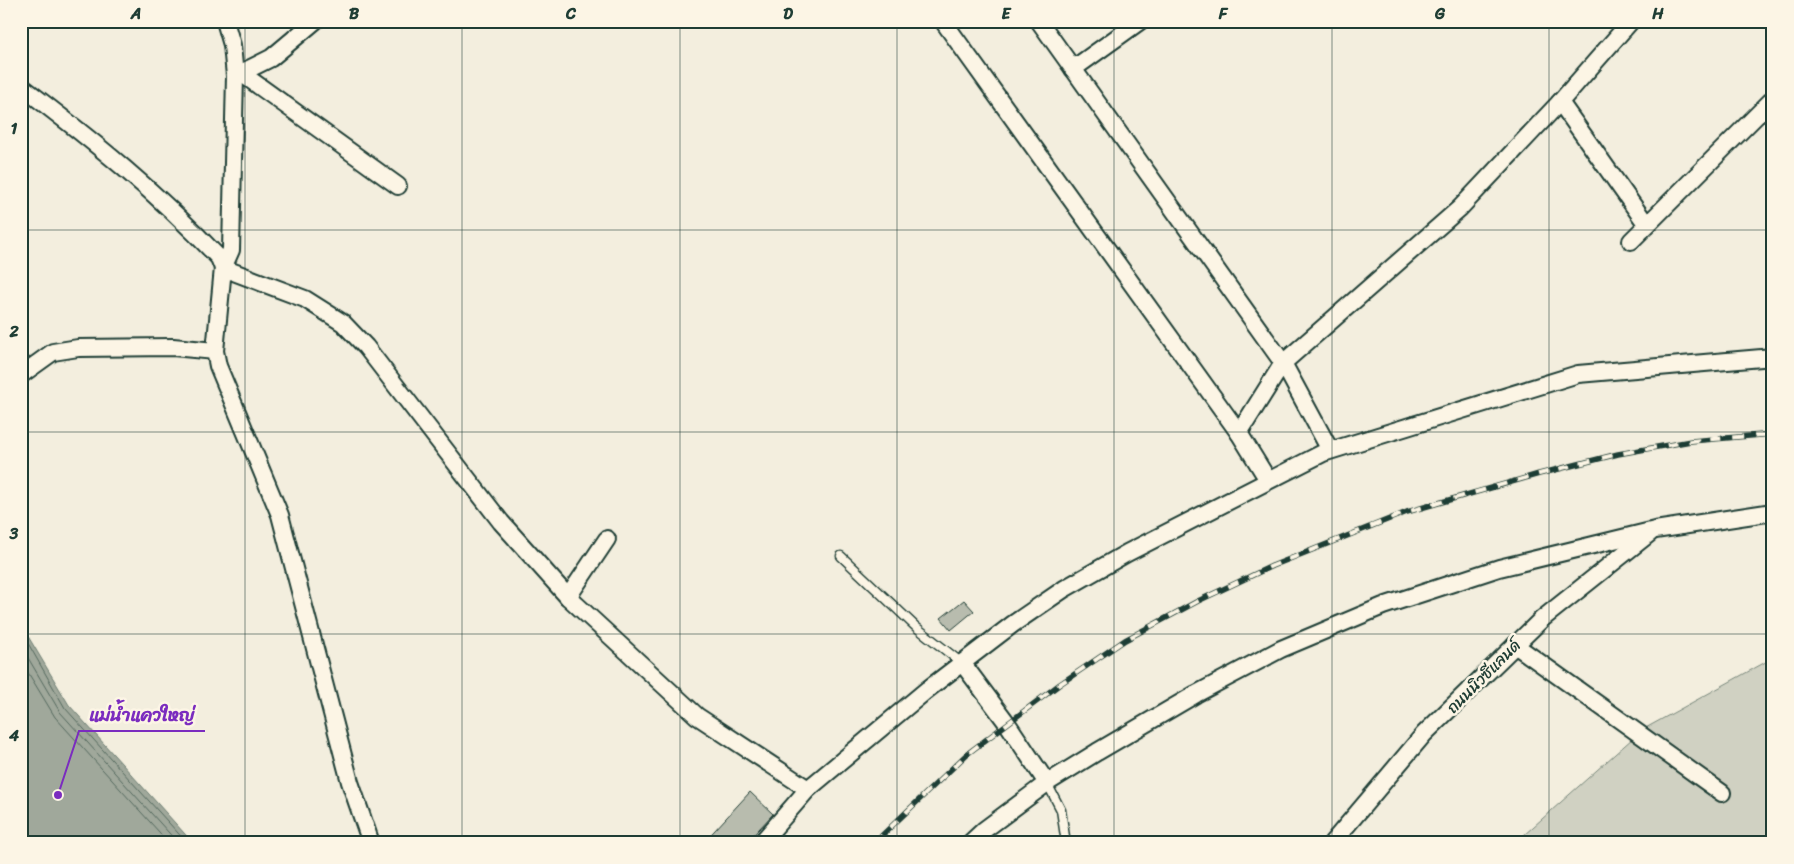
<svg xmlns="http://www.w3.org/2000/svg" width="1794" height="864" viewBox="0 0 1794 864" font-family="Sriracha,'Playpen Sans Thai',sans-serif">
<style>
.green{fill:#d0d1c2;stroke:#78877b}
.water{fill:#a0a89b;stroke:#6c7d72}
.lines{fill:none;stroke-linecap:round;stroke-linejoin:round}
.shore{stroke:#53685d;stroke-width:1}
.building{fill:#b8bcae;stroke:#1f3d34}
.lane-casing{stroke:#1f3d34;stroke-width:11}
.street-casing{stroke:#1f3d34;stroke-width:20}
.lane{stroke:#fcf5e5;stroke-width:8}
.street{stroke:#fcf5e5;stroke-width:16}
.rail-casing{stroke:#1f3d34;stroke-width:5.5}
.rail{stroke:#fcf5e5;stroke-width:4;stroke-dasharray:11;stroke-linecap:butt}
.grid{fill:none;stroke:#1f3d34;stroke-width:1;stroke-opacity:0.55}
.labels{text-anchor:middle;stroke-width:5;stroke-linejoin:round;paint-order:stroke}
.street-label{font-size:16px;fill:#1f3d34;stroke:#fcf5e5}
.leader{fill:none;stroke:#7b2cbf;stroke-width:2}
.callout-dot{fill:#7b2cbf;stroke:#fcf5e5;stroke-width:2}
.callout-label{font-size:18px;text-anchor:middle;font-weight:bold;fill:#7b2cbf;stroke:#fcf5e5;stroke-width:5;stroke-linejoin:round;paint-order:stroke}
.neatline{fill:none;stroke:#1f3d34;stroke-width:2}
.grid-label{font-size:16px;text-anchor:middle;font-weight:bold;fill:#1f3d34}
</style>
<rect width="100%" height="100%" fill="#f3eede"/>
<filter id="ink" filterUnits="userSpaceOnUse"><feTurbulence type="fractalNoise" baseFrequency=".02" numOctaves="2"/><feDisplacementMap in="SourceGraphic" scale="10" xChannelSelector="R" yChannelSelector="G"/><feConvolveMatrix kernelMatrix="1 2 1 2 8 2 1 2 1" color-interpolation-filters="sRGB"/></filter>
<g filter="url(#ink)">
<polygon class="green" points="1773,658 1773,843 1515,843 1642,730"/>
<polygon class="water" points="21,618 29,638 69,705 193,843 21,843"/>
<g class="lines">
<g class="shore">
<polyline points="21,631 65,708 187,843"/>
<polyline points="21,646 60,712 178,843"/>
<polyline points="21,661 55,717 169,843"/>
</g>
</g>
<g class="building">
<polygon points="964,600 974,611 951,630 941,618"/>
<polygon points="750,792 773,814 746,843 703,843"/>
</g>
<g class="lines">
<defs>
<g id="lane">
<polyline points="841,556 916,627 963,664"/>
<polyline points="1047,783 1061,810 1066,843"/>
</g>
<g id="street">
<polyline points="225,21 232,45 235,76 231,250 223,268 215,351 218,366 280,515 350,782 371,843"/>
<polyline points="943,21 1239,433 1268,480"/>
<polyline points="1039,21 1283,363 1239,433"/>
<polyline points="1073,69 1140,21"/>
<polyline points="241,73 398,186"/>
<polyline points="235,76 271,58 315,21"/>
<path d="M 21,86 C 91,139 159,194 219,258 L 223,268 L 305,299 L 343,323 L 366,347 L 501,522 L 568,597 L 697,716 L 808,789"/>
<polyline points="1560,102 1647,225"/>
<polyline points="1631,241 1773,99"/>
<polyline points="21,375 53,352 78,348 173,347 215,351"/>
<polyline points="1330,450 1283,363 1460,208 1560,102 1631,21"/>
<polyline points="568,597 607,539"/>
<polyline points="1515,645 1722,793"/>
<polyline points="963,664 1007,723 1047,783"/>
<polyline points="761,843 808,789 928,689 1013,624 1064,589 1127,553 1323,453 1578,374 1773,357"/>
<polyline points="970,843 984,830 1047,783 1097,752 1196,694 1281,649 1383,606 1499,568 1655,530 1773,512"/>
<polyline points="1332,843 1424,734 1542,619 1650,533"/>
</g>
</defs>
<use href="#lane" class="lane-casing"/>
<use href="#street" class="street-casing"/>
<use href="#lane" class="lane"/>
<use href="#street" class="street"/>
<defs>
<polyline id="rail" points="874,843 967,754 1060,684 1125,640 1198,601 1272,566 1407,512 1539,474 1618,454 1691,441 1773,434"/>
</defs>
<use href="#rail" class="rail-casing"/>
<use href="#rail" class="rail"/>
</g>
</g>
<path class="grid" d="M 245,21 L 245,843M 462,21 L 462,843M 680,21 L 680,843M 897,21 L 897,843M 1114,21 L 1114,843M 1332,21 L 1332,843M 1549,21 L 1549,843M 21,230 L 1773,230M 21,432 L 1773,432M 21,634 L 1773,634"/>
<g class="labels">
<g class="street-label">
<text transform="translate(1483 676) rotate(-45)" y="6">ถนนนิวซีแลนด์</text>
</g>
</g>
<path class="leader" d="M58 795L79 731H205"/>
<circle class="callout-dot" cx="58" cy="795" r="5"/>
<g class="callout-label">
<text x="142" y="721">แม่น้ำแควใหญ่</text>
</g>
<rect width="1794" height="864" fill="none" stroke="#fcf5e5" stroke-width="55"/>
<rect x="28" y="28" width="1738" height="808" class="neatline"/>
<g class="grid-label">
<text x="136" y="19">A</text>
<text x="354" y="19">B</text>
<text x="571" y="19">C</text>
<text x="788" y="19">D</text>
<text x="1006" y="19">E</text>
<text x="1223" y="19">F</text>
<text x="1440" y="19">G</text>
<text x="1658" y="19">H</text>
<text x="14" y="134">1</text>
<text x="14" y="337">2</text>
<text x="14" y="539">3</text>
<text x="14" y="741">4</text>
</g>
</svg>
